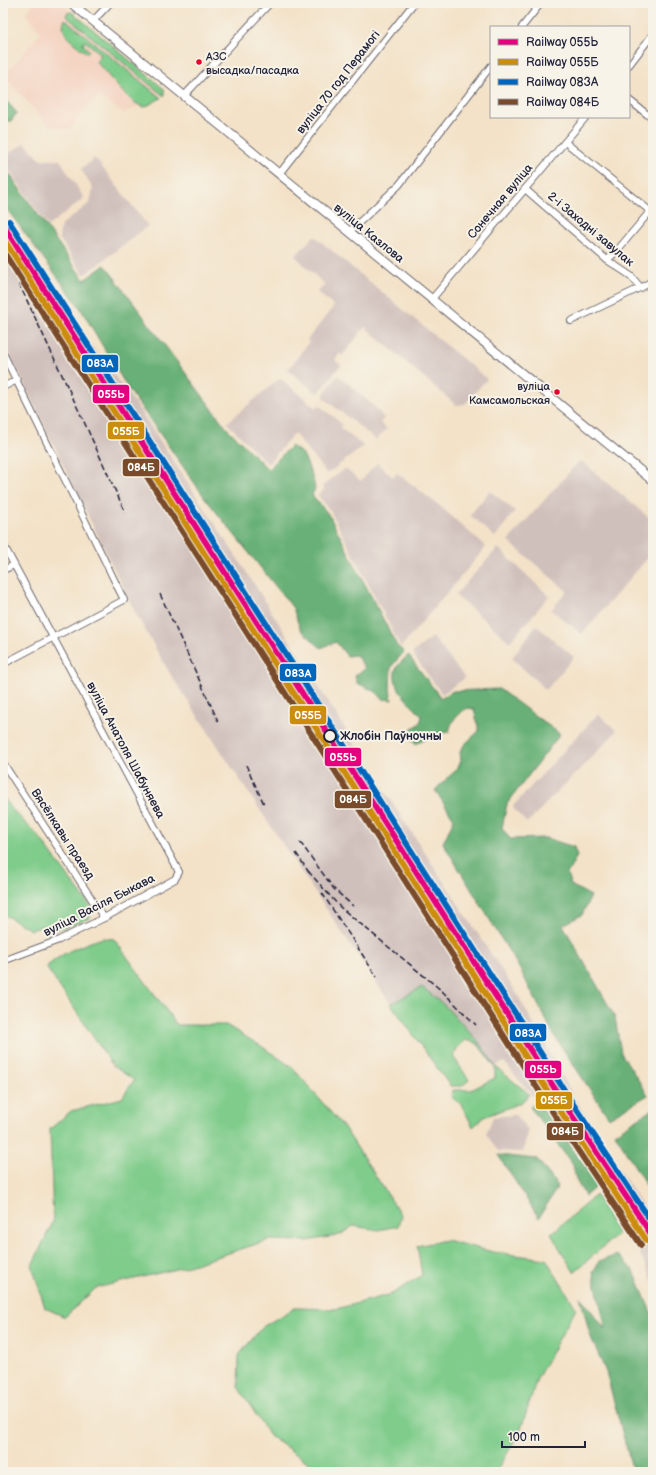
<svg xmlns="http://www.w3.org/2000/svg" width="656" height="1475" viewBox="0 0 656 1475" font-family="'Balsamiq Sans',sans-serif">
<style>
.built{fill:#f4d3c1}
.industrial{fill:#d0c0bc}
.green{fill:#7fcc8b;stroke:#507763}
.forest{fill:#67b077;stroke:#446959}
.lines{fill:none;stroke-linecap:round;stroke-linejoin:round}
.minor-casing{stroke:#6b656c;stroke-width:8}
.secondary-casing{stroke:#6b656c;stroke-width:10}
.minor{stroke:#fff;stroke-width:6}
.secondary{stroke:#fff;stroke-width:8}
.rail{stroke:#22223b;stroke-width:1.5;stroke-dasharray:6 3;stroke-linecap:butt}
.rail-1-casing{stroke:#f7f3e8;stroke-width:9}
.rail-2-casing{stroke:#f7f3e8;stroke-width:9}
.rail-3-casing{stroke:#f7f3e8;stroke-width:9}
.rail-4-casing{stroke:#f7f3e8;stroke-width:9}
.rail-1{stroke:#e5007d;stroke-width:6}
.rail-2{stroke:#cc8c0c;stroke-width:6}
.rail-3{stroke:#0065bd;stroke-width:6}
.rail-4{stroke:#7a4b2a;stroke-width:6}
.bus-dot{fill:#e4002b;stroke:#f7f3e8;stroke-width:1.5}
.stop-dot{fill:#f7f3e8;stroke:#22223b;stroke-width:2}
.labels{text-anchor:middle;stroke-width:4;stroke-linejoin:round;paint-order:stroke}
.bus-label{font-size:11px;fill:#22223b;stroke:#f7f3e8;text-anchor:start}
.street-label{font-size:12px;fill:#22223b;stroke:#f7f3e8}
.stop-label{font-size:12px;font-weight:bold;fill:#22223b;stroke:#f7f3e8;text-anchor:start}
.line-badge{stroke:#f7f3e8;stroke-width:1.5}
.badge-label{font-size:11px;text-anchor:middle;font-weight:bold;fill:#fff}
</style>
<rect width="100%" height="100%" fill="#f7f3e8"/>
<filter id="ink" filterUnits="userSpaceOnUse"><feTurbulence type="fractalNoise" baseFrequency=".025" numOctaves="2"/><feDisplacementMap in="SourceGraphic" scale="8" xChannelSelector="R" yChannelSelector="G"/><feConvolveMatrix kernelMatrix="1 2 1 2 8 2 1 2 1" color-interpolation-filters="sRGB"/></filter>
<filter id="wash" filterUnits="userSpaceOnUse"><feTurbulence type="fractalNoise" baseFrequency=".012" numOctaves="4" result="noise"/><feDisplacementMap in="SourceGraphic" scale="16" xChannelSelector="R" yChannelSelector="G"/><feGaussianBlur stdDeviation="0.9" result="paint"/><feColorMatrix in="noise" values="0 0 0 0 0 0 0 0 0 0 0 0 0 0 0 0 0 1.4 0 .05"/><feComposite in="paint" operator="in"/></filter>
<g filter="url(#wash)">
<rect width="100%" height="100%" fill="#f3e2c8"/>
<polygon class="built" points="34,3 61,3 164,88 158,98 124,113 98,96 70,129 50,127 4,76 41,33 26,14"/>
<g class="industrial">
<polygon points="25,143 40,159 60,160 84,198 48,226 3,161 3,157"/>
<polygon points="95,158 148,226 84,275 59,238 61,225 90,203 93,188 81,169"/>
<polygon points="3,217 84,336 136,404 251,579 373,773 516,992 575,1099 653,1223 653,1283 624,1217 588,1162 504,1062 495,1067 445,1006 422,987 391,1004 299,869 172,677 136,614 3,341"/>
<polygon points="314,236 487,379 465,404 456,405 365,327 342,356 340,353 335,360 341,365 318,394 288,370 309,342 307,340 334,306 317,292 325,285 295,256"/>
<polygon points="338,375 374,406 384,418 380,423 387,429 376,440 324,398 324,393"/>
<polygon points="280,378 316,408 319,405 342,424 340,428 364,446 327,474 294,433 268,464 227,423"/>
<polygon points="580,460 653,521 653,552 582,634 551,610 567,591 508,541"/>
<polygon points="377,463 393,477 397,473 441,507 486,547 401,647 331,512 318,495 324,490 322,486 345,469 361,481"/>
<polygon points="490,491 515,511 495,537 470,515"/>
<polygon points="498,548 549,596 510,642 455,595"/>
<polygon points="536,625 574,657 546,690 512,658"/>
<polygon points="433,637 465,678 442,694 412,653"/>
<polygon points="598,714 617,731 527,823 515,811 513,806"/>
<polygon points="515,1115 528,1130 523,1152 498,1151 486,1134 493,1117"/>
</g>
<g class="green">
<polygon points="72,12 164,89 164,96 66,16 67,13"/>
<path d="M 65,19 L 161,98 L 145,107 C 128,104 108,73 96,62 L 101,54 L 85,41 L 83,44 L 89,50 L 87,53 C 78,46 57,34 65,19 Z"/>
<polygon points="3,795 8,805 39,837 93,910 89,919 56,930 43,926 31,930 3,914"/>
<path d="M 103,938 L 114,939 L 177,1025 L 226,1025 L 261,1046 L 292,1067 L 345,1129 L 401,1215 L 398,1226 L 378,1230 L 353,1226 L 340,1235 L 307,1241 L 269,1240 L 189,1266 L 96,1288 L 65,1317 L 45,1308 L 32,1265 L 53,1222 L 50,1129 L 71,1111 L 122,1098 L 134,1080 L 113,1066 L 46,967 C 61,953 83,944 103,938 Z"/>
<polygon points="422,987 445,1006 478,1041 496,1067 529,1094 522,1102 484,1117 473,1127 461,1104 451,1097 453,1090 471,1090 495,1078 495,1067 477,1043 466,1040 458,1047 453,1056 469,1080 462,1086 450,1086 391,1004"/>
<polygon points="596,1195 618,1234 574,1272 551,1234"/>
<polygon points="446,1240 493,1252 546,1259 576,1308 537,1379 520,1432 496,1472 322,1472 270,1436 238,1387 239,1355 262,1327 295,1308 336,1309 392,1294 422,1275 417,1246"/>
</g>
<g class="forest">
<polygon points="3,97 17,113 11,121 3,122"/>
<polygon points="3,165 84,280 105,265 225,426 268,469 291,446 303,454 313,478 315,489 312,495 329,515 397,646 404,652 391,667 390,689 392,700 383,699 376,692 357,683 355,676 365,668 356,655 347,656 336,642 321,648 300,629 293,608 205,498 127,387 79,306 3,204"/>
<path d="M 408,655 L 441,698 L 453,691 L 499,689 L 560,734 L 507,804 L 502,828 L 510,839 L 546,838 L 574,847 L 577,856 L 567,874 L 571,885 L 591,896 L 582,915 L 563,925 L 615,1017 L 621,1053 L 648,1095 L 609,1118 L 555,1037 L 518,966 L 443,843 L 454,819 L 435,790 L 457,769 L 461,761 L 460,752 L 464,745 L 479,731 L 474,709 L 468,708 C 457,714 452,719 449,732 L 436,734 L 416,744 L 406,734 L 420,723 L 422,716 C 412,706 387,683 397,667 C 400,662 405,659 408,655 Z"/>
<polygon points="536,1102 569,1142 598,1185 585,1196 576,1180 573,1165 530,1107"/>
<polygon points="653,1109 653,1197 615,1133"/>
<polygon points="498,1155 537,1159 558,1186 539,1218"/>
<polygon points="618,1255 634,1271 653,1317 653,1472 633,1472 606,1372 590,1335 580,1296 606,1330 593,1273 599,1261"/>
</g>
</g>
<g filter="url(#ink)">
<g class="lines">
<defs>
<g id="minor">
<polyline points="93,21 110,3"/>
<polyline points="522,27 541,3"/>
<polyline points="629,65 653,34"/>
<polyline points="184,96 270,3"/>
<polyline points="629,100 653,119"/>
<polyline points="565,142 650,211"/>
<polyline points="279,174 414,3"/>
<polyline points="525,189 607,260 631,276 641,288"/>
<polyline points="349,232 399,185 491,66"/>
<polyline points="607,260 615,253 652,209"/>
<polyline points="431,300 586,117"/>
<polyline points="571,321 644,286 653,280"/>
<polyline points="3,353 124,600 3,664"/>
<polyline points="3,387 17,380"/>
<polyline points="3,544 179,872 175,879 104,918 59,940 3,961"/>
<polyline points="3,570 14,565"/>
<polyline points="3,763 104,918"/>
</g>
<polyline id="secondary" points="71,3 653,481"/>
</defs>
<use href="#minor" class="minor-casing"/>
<use href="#secondary" class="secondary-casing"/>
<use href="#minor" class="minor"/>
<use href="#secondary" class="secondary"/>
<g class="rail">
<polyline points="15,275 86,426 125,512"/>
<polyline points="104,381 136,440 621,1199 653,1253"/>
<polyline points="160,594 218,721"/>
<polyline points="246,765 264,804"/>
<polyline points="300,842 334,889 353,906"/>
<polyline points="296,853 310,874"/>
<polyline points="308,871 340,907 441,990 476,1025"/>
<polyline points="322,893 377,977"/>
</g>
<defs>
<polyline id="rail-1" points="3,225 571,1114 653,1237"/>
<polyline id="rail-2" points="3,238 565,1118 647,1241"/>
<polyline id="rail-3" points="9,221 577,1110 653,1224"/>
<polyline id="rail-4" points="3,251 559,1122 641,1245"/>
</defs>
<use href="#rail-1" class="rail-1-casing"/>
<use href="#rail-2" class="rail-2-casing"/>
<use href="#rail-3" class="rail-3-casing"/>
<use href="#rail-4" class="rail-4-casing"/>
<use href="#rail-1" class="rail-1"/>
<use href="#rail-2" class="rail-2"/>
<use href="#rail-3" class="rail-3"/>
<use href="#rail-4" class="rail-4"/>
</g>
</g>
<g class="bus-dot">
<circle cx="199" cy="62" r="3.5"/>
<circle cx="557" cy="392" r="3.5"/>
</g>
<circle class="stop-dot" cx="330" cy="736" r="6"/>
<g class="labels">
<g class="bus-label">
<text x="206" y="60">АЗС<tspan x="206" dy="14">высадка/пасадка</tspan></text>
<text x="550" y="390" text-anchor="end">вуліца<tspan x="550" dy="14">Камсамольская</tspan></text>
</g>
<g class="street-label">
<text transform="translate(338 82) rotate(-52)" y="4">вуліца 70 год Перамогі</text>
<text transform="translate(500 201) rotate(-50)" y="4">Сонечная вуліца</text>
<text transform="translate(591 229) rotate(40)" y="4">2-і Заходні завулак</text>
<text transform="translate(369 233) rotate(39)" y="4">вуліца Казлова</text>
<text transform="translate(126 750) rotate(62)" y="4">вуліца Анатоля Шабуняева</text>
<text transform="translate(63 834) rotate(57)" y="4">Вясёлкавы праезд</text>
<text transform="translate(99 905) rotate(-27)" y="4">вуліца Васіля Быкава</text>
</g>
<g class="stop-label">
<text x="340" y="740">Жлобін Паўночны</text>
</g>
</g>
<g class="line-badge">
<rect x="81" y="354" width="38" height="19" rx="4" fill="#0065bd"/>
<rect x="92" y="384" width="38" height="20" rx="4" fill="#e5007d"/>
<rect x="107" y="421" width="38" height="19" rx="4" fill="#cc8c0c"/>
<rect x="122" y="458" width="38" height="19" rx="4" fill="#7a4b2a"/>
<rect x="279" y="663" width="38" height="19" rx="4" fill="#0065bd"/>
<rect x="289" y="705" width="38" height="20" rx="4" fill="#cc8c0c"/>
<rect x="324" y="747" width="38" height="20" rx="4" fill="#e5007d"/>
<rect x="334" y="790" width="38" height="19" rx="4" fill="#7a4b2a"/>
<rect x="509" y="1023" width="38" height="19" rx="4" fill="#0065bd"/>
<rect x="524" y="1060" width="38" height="19" rx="4" fill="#e5007d"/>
<rect x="535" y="1091" width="38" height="19" rx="4" fill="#cc8c0c"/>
<rect x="546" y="1122" width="38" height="19" rx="4" fill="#7a4b2a"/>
</g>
<g class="badge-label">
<text x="100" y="367">083А</text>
<text x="111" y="398">055Ь</text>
<text x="126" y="435">055Б</text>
<text x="141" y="471">084Б</text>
<text x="298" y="677">083А</text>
<text x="308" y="719">055Б</text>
<text x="343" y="761">055Ь</text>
<text x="353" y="803">084Б</text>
<text x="528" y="1037">083А</text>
<text x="543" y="1073">055Ь</text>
<text x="554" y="1104">055Б</text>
<text x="565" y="1135">084Б</text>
</g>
<rect width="656" height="1475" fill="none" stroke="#f7f3e8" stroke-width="16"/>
<rect x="490" y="26" width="140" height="92" fill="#f7f3e8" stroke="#a29fa3"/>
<rect x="498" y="39" width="20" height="6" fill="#e5007d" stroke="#a29fa3"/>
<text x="526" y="46" font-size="12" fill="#22223b">Railway 055Ь</text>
<rect x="498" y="59" width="20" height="6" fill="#cc8c0c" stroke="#a29fa3"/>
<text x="526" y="66" font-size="12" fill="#22223b">Railway 055Б</text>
<rect x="498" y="79" width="20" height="6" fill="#0065bd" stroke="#a29fa3"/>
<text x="526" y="86" font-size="12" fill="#22223b">Railway 083А</text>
<rect x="498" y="99" width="20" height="6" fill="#7a4b2a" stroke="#a29fa3"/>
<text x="526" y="106" font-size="12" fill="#22223b">Railway 084Б</text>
<path d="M502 1441v6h83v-6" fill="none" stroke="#22223b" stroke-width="2"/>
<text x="508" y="1441" font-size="12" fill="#22223b" stroke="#f7f3e8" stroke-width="3" paint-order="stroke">100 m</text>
</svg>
